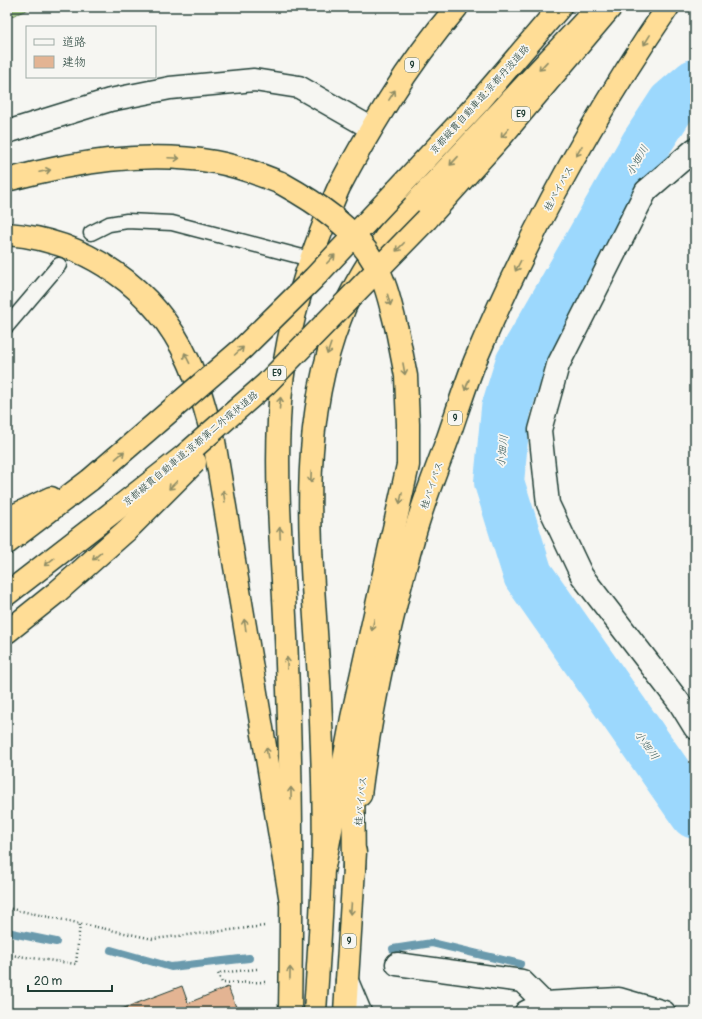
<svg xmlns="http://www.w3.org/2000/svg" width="702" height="1019" viewBox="0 0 702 1019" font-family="Pangolin,'Klee One',sans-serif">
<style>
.green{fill:#b4d893;stroke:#6a8a64}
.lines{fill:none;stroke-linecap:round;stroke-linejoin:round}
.stream{stroke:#6a9aad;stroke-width:8}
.river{stroke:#9cd8fd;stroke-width:50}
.building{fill:#e3b493;stroke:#1f3d34}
.service-casing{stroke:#1f3d34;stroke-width:17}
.minor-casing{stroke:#1f3d34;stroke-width:25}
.trunk-casing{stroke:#1f3d34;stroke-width:25}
.motorway-casing{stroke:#1f3d34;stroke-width:25}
.path{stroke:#1f3d34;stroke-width:2.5;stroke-dasharray:1 3;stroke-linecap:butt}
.service{stroke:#f6f6f2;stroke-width:14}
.minor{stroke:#f6f6f2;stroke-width:22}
.trunk{stroke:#ffdd96;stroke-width:22}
.motorway{stroke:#ffdd96;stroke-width:22}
.motorway-bridge-casing{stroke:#1f3d34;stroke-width:25;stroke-linecap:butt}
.motorway-bridge{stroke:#ffdd96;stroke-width:22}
.oneway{stroke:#8f8d65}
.labels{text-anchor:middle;stroke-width:3.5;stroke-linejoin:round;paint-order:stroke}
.shield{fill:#f6f6f2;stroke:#60746d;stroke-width:1}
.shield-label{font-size:9px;font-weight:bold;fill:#1f3d34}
.street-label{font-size:10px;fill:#1f3d34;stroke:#f6f6f2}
.water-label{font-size:11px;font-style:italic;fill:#385c5c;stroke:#f6f6f2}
</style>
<rect width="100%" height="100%" fill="#f6f6f2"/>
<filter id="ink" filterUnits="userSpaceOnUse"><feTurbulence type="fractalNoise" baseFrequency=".025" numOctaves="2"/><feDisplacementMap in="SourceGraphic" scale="8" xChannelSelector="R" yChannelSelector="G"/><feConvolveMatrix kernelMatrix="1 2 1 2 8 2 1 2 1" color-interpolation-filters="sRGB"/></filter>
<g filter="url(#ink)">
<polygon class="green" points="7,7 34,7 7,18"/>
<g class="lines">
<g class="stream">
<polyline points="7,932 56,942"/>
<polyline points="393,949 432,943 520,964"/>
<polyline points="111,950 171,967 249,958"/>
</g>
<polyline class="river" points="695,84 672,104 646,144 520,364 506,409 499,482 528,575 695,814"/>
</g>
<polygon class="building" points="182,986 188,1003 228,987 238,1012 119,1012 119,1010"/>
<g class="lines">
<defs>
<g id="service">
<polyline points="91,233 109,224 127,221 172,223 310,259"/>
<polyline points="7,326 59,265"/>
</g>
<g id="minor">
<polyline points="7,132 110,100 170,88 254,80 299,87 371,128"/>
<polyline points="695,149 646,191 558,365 540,430 548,504 582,576 679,702 695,728"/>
<polyline points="397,964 522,981 544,1003"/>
<polyline points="347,981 360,1012"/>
<polyline points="526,1012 544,1003 619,999 664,1012"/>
</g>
<g id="trunk">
<path d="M 360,795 C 371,709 389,623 413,539 C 422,505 436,471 448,438 C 457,412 465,386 475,361 C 527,237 592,118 668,7"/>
<path d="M 290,1012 C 292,896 292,780 287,664 C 285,583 275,502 279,421 C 281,354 299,288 323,227 C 328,214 333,200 339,187 C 354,158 371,129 389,100 C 409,68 432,36 457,7"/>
<path d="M 315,1012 C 318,964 322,915 323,867 C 325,819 323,770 321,722 C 317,589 290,447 340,319 C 352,286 372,257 392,228 L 598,7"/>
<polyline points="345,1012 355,852"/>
</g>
<g id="motorway">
<path d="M 7,180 C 74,162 146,150 215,162 C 238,166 259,174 281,183"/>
<polyline points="397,190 477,104 560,7"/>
<polyline points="427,219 501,137 611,7"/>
<path d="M 7,234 C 86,240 155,288 188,360 C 200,385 206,414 214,441 L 291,902"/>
<polyline points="7,519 51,498"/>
<polyline points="7,543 90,480"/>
<polyline points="7,594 113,512"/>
<polyline points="7,632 57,592 127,530"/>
<polyline points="353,765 354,870"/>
<polyline points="324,867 352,718 408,465 408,424 406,376 397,330"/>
</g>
</defs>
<use href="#service" class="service-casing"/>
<use href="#minor" class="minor-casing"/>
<use href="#trunk" class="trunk-casing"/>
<use href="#motorway" class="motorway-casing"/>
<g class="path">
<polyline points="7,908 153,939 265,926"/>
<polyline points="7,956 11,955 76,964 80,923"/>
<polyline points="257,969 218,973 222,983 266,982"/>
</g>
<use href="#service" class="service"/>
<use href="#minor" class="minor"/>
<use href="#trunk" class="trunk"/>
<use href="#motorway" class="motorway"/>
<defs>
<g id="motorway-bridge">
<path d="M 281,183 C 317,203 354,227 375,264 C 387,284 391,308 397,330"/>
<polyline points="90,480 242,349 314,278 397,190"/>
<polyline points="113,512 184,456 266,384 427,219"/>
<polyline points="127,530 195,462"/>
</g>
</defs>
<use href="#motorway-bridge" class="motorway-bridge-casing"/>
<use href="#motorway-bridge" class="motorway-bridge"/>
</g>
<defs><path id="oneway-shaft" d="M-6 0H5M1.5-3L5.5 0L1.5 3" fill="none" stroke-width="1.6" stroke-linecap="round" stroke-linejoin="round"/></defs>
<g class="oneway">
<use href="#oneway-shaft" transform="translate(647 40) rotate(122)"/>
<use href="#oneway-shaft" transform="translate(543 66) rotate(133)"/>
<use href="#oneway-shaft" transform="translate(392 95) rotate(-58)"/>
<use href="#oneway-shaft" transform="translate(505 133) rotate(131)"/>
<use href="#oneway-shaft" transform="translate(579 151) rotate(120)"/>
<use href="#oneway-shaft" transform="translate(174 158) rotate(3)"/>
<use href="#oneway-shaft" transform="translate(454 161) rotate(133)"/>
<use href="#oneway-shaft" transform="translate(45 171) rotate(-12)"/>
<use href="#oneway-shaft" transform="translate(400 247) rotate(134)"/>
<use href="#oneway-shaft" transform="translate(331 259) rotate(-46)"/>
<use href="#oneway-shaft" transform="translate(518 266) rotate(117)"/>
<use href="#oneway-shaft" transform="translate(389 300) rotate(75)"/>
<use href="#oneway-shaft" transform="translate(329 349) rotate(109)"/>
<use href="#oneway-shaft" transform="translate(239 351) rotate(-42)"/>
<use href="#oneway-shaft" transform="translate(187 358) rotate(-116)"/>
<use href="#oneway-shaft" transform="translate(404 369) rotate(80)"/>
<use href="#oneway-shaft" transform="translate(467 385) rotate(110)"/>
<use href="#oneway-shaft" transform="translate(280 403) rotate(-85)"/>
<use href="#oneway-shaft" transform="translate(120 455) rotate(-41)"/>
<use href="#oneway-shaft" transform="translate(311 477) rotate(92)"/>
<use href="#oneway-shaft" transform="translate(173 485) rotate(135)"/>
<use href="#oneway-shaft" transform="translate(224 496) rotate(-99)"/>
<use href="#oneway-shaft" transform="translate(401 498) rotate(102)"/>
<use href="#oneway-shaft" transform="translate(280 533) rotate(-92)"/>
<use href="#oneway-shaft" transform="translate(97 556) rotate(139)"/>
<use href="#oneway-shaft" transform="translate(49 562) rotate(142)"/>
<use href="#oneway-shaft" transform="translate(245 625) rotate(-99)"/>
<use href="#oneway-shaft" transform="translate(373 625) rotate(102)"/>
<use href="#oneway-shaft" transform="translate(287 663) rotate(-92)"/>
<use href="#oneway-shaft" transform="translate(267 753) rotate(-99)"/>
<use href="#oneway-shaft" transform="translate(291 793) rotate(-91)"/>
<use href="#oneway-shaft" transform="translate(351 909) rotate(94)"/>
<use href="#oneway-shaft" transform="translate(290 973) rotate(-89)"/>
</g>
</g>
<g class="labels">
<g class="shield">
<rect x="405" y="58" width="14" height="14" rx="3"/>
<rect x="512" y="107" width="18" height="14" rx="3"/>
<rect x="268" y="366" width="18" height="14" rx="3"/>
<rect x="448" y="411" width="14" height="14" rx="3"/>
<rect x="342" y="934" width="14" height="14" rx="3"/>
</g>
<g class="shield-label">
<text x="412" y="68">9</text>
<text x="521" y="117">E9</text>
<text x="277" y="376">E9</text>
<text x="455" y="421">9</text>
<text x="349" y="944">9</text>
</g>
<g class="street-label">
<text transform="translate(479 99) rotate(-48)" y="4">京都縦貫自動車道;京都丹波道路</text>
<text transform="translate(558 188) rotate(-61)" y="4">桂バイパス</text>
<text transform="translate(190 448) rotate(-40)" y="4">京都縦貫自動車道;京都第二外環状道路</text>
<text transform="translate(431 485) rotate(-71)" y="4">桂バイパス</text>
<text transform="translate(360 801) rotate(-84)" y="4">桂バイパス</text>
</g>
<g class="water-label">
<text transform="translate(637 160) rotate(-60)" y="4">小畑川</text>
<text transform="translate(502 451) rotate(-84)" y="4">小畑川</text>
<text transform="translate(647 745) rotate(55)" y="4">小畑川</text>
</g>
</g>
<rect width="702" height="1019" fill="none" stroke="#f6f6f2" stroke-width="24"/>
<rect x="12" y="12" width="678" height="995" fill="none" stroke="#1f3d34" stroke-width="1.5" filter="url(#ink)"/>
<rect x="26" y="26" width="130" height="52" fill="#f6f6f2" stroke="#a0aca6"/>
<rect x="34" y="39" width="20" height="6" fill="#f6f6f2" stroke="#a0aca6"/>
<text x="62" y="46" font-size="12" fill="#1f3d34">道路</text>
<rect x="34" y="56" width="20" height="12" fill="#e3b493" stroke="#a0aca6"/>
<text x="62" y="66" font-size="12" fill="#1f3d34">建物</text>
<path d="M28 985v6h84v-6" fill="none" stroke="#1f3d34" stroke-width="2"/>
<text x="34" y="985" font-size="12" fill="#1f3d34" stroke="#f6f6f2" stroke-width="3" paint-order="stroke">20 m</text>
</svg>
